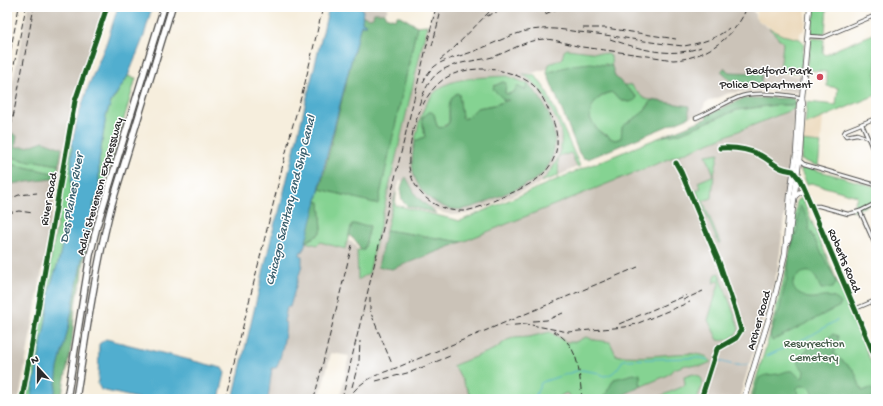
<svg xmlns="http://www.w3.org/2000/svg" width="883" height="406" viewBox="0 0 883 406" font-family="'Gochi Hand',sans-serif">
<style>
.built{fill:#ebd8ba}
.industrial{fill:#cbc3b8;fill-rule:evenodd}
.green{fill:#85d392;stroke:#587f5e}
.forest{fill:#6cb57c;stroke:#4c7054}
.water{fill:#51aecf;stroke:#3e6c7d}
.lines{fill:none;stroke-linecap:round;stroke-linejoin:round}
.stream{stroke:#51aecf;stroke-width:1}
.street-casing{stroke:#494846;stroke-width:4.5}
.secondary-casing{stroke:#494846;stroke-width:6}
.primary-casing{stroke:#494846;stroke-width:6}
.highway-casing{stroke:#494846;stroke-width:8}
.street{stroke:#fff;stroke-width:2.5}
.secondary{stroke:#fff;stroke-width:4}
.primary{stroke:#fff;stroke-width:4.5}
.highway{stroke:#fff;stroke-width:5.5}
.rail{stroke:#2b2b2b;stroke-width:1;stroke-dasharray:6 3;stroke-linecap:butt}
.cycleway-casing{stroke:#fff;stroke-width:8}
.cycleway{stroke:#1b5e20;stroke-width:5}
.poi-dot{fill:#d1495b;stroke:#fff;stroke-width:1.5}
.labels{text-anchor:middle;stroke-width:3;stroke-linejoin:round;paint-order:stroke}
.poi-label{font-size:12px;fill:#2b2b2b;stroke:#fff;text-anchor:end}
.street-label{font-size:12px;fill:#2b2b2b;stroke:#fff}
.park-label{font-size:12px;fill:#465d4a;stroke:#fff}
.water-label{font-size:13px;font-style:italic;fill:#3a5f6d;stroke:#fff}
</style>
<rect width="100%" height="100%" fill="#fff"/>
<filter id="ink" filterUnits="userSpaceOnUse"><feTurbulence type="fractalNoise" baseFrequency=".025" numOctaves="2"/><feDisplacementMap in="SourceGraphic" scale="8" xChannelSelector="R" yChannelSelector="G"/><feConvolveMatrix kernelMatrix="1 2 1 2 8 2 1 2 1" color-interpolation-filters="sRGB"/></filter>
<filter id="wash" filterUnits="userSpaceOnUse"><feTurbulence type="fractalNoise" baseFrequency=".012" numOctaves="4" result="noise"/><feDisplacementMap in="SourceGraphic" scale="16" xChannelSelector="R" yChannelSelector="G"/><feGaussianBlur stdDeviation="0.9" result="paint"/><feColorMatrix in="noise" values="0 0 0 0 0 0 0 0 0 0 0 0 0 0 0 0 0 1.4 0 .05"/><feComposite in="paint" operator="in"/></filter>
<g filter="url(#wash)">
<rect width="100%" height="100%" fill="#f6eedd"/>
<g class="built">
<polygon points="758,7 806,7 805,27 804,30 800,33 800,39 782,35 755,18"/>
<polygon points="823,117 821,143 802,141 805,125"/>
</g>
<g class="industrial">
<polygon points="28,7 105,7 73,100 19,399 7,399 7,110"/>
<polygon points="362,7 387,7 388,9 385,13 379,13 370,18 362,16 363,11"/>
<path d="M 433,7 L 750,7 L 750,9 L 755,13 L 755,18 L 769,28 L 783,43 L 780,74 L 800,76 L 799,92 L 772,90 L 729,93 L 705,103 L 702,112 L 689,117 L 689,106 L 647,100 L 641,98 L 631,85 L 624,85 L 615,76 L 612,62 L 608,54 L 567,49 L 562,59 L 549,64 L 547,69 L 529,74 L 522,74 L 537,85 L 544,94 L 559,129 L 561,139 L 559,152 L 553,170 L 547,176 L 537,185 L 475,212 L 468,214 L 452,215 L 433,210 L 422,202 L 417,196 L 406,177 L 403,181 L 400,180 L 386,230 L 378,267 L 392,269 L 796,108 L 780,253 L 777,272 L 739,399 L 340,399 L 349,356 L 331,353 L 319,399 L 268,399 L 272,368 L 276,368 L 278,365 L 285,330 L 286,323 L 283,322 L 287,307 L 290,307 L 292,301 L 302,265 L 302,256 L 300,255 L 301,251 L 303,251 L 305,242 L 317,245 L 320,242 L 345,249 L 348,241 L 352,242 L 356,245 L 357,250 L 358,280 L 369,273 L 427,25 L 429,23 ZM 724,69 L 729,72 L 762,73 L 733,83 ZM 507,76 L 528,84 L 536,91 L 541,99 L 552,124 L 536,179 L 477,206 L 463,209 L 412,157 L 417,125 L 463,78 Z"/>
<polygon points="571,153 577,167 558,176 560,170 557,162 559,156 565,154"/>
</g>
<g class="green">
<polygon points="813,7 827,7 825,33 823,35 812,34 811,33"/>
<polygon points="427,25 369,273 358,280 357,250 364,250 370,226 352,224 345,249 320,242 317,245 305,242 318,235 322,229 320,203 316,201 320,189 378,203 417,26"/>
<polygon points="769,28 782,35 800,39 804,43 801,73 780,72 783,43"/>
<polygon points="876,33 876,95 805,125 807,102 836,105 838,88 827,86 827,72 807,70 811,38 824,39 823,53 826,55 839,48"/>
<polygon points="567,49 608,54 611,56 612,66 606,64 556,70 547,73 549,64 562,59 564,51"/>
<path d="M 522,74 L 535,75 L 546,90 L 580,166 L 577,167 L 571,153 L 565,155 L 565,154 L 559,156 C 557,163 560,169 558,176 L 541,182 C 555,169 565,149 560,129 C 558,123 555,117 552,112 C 545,94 538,84 522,74 Z"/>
<polygon points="128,76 136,78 108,173 99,193 99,162 106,116 111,103"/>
<path d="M 507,76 L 528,84 L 525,90 L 508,94 L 505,93 L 503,82 L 494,86 L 511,100 L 494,105 L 477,108 L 469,116 L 464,119 L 462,117 L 459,95 L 449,111 L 449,123 L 440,128 L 437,126 L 434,114 L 422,118 L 425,137 L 415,141 C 426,77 451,79 507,76 Z"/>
<path d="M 624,85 L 631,85 C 639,92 641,100 652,100 L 641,115 L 630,121 L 621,138 L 615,140 C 611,139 610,137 607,135 C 605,134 604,135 602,133 C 598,131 596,127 593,124 C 583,107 597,98 611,92 L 623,101 L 630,102 L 637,97 Z"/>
<polygon points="775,105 796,105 796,108 462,242 386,230 396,193 395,205 460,221 579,170 663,136 678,134 737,110"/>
<polygon points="802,141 821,143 818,166 801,160"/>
<polygon points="72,144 71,199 59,260 50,287 48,309 31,399 26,399 57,224 69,145"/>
<polygon points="719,153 714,174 712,198 703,201 720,243 718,243 696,190 701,188 698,182 714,175 706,155"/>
<polygon points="7,156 31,162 36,161 59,165 57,178 52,179 52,173 11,164 7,164"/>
<polygon points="802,166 876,187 876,201 871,204 852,212 857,196 811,183 807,184 801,171"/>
<polygon points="802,198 876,374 876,399 750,399 769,337 789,257 797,200"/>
<path d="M 719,273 L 737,322 L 739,330 C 733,338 727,342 718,340 L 708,320 L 720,280 L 713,283 L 716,274 Z"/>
<path d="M 550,332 L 566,342 L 575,342 L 586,337 L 595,340 L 610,342 L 616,355 L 620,356 C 630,356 641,357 651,356 C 665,355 693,351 705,356 C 708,357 709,359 711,362 L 702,366 L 686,365 L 674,369 L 666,376 L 642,386 L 640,383 L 641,377 L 614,379 L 603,399 L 571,399 L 569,395 L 566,393 L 555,399 L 472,399 L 457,370 L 452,366 L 495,349 L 507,340 L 513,338 L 529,337 Z"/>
<path d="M 693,374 C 709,378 701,387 697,398 L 699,399 L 654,399 L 684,386 L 685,385 L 684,377 Z"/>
</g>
<g class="forest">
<polygon points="374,13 385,13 385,16 395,19 396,16 400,16 417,26 378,204 320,189 357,38 361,25 366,25 366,24 362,23 362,16 370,18 373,17"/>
<path d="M 591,63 L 612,66 L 615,76 L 637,98 C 629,107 618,98 611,92 C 597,97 591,103 590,118 L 596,128 L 602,134 L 607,135 L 610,138 L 615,140 L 621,138 L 622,127 C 635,116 643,117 652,100 L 689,106 L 689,117 L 588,159 L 583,158 L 579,153 L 547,73 L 572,65 Z"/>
<polygon points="724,68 729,72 762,73 761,85 733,83 721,72"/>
<path d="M 503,82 L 506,83 L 505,93 L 508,94 L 514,92 L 517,86 L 525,90 L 528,84 C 551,105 567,149 542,174 C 532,184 515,189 502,195 C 490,200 477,207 464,209 C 441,213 417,193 413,171 C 411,160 413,151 415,141 L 425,137 L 422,118 L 429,112 L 432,112 L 434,114 L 437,126 L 440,128 C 442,127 447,126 448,124 C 453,118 443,103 457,93 L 459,94 L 462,117 L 464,119 L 469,116 L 477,108 L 494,105 L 509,100 L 504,100 L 493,89 L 494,86 Z"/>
<polygon points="752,98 792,98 796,101 796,105 775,105 737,110 678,134 663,136 707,118 706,115 742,99"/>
<polygon points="12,133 17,136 15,147 27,147 43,141 62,148 59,165 36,161 31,162 7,156"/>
<polygon points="7,164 10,164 53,173 52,179 10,184 7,194"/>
<polygon points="108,173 91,228 84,260 82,279 77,294 75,306 72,342 61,399 54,399 58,368 69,325 84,248 92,219 94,203"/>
<path d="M 406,177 L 417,197 L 436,213 L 407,206 C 398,199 400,184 406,177 Z"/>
<polygon points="316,201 320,202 322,229 318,235 305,242"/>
<path d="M 800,205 L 808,219 L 809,229 L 830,269 L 835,277 L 836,283 L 833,288 L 821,289 C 819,285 816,276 812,273 C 803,267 781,285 801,294 C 803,296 806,298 809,298 C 820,299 832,292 841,303 L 840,306 L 772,341 L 770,335 L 780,308 L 782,297 L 787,279 L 789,254 L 797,230 L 798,220 L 799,207 Z"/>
<polygon points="352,224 370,226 364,250 360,249 357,242 349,235"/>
<polygon points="386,230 462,242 392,269 378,267"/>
<path d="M 833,334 L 838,336 L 838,345 L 834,353 L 836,356 L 854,370 L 862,391 L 871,388 L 876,395 L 876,399 L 816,399 L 811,388 L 805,386 L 799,386 L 797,388 L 798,399 L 752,399 L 759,378 C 765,374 770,375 778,374 C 783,373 787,370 793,371 L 800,378 L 803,377 L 804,371 L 799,364 L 798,358 L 810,347 L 816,347 Z"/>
<polygon points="634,374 640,374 640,383 642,386 617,398 603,399 614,379"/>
</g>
<g class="water">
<polygon points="118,7 152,7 144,36 128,76 111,102 106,116 99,162 99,193 94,203 92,219 84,248 69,325 58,368 54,399 31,399 48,309 50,287 59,260 71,199 72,144 77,120 88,87 106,44"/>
<path d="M 329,7 L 362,7 L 363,11 L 362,22 L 366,24 L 366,25 L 361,25 L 357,38 L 324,167 L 316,205 L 303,252 L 301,251 L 300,255 L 302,256 L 302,265 L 290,307 L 287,307 L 284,322 L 286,323 C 285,336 282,357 276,368 L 272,368 L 268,399 L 233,399 L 275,222 L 279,212 Z"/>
<polygon points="106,339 222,368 225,373 219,399 141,399 101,390 98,384 99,344"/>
</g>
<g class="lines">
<g class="stream">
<polyline points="767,356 812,335 837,320"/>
<path d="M 717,360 C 729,364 737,367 749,364"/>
<path d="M 532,399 L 535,397 L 541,383 L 545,381 L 576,371 L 582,370 L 599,373 L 604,376 C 614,375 618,368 623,360 L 688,358 L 702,358 L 708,360"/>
</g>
</g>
</g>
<g filter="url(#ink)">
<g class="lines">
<defs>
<g id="street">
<polyline points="807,36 824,37 876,15"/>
<path d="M 696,118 C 711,112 727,101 742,96 C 755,92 788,94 802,98"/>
<polyline points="862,124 876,157"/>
<polyline points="868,138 857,134 846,136 844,133 846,130 876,118"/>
<path d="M 720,148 C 734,147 750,149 763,156 C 776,164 777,169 793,170"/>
<polyline points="799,160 804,164 876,185"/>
<polyline points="676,163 681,172 719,262 736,312 741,330 736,338 717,349 701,399"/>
<polyline points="812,206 819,206 848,214 860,211 876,203"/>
<polyline points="860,211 876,247"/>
<polyline points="855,309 876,300"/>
<polyline points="22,399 75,101 107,7"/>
</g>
<polyline id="secondary" points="796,174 800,180 805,191 876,359"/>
<g id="primary">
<polyline points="794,197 800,192 806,192"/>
<polyline points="786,245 789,239 800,153 803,103 802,98 810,7"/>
<polyline points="744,399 772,308 785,254 790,195 796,154 799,104 802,98"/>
</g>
<g id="highway">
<polyline points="67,399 90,255 97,226 164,7"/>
<path d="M 76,399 C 86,335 95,270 111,207 L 172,7"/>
</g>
</defs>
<use href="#street" class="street-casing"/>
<use href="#secondary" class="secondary-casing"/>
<use href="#primary" class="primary-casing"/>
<use href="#highway" class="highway-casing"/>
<use href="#street" class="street"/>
<use href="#secondary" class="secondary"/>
<use href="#primary" class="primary"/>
<use href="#highway" class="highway"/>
<g class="rail">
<polyline points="545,14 562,7"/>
<polyline points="487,16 508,7"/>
<polyline points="583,28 606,28 676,39"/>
<path d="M 610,39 C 639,49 671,59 701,47"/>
<polyline points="432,46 442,7"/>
<polyline points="440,60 451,51 494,7"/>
<polyline points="7,68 19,7"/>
<path d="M 423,83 C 432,60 449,60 469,53 C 493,45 516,30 541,29 C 553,28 566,30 578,32 C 614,35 649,43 684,46 C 701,43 716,39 729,28"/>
<polyline points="7,99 26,7"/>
<path d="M 419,105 C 431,70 443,66 477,60 C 484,59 491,58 498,55 C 514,49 528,39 546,39 C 558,40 570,45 582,47 C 612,51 643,55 673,60 C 704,59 736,37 747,7"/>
<polyline points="13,117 34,7"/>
<path d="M 413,131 C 411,142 408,156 409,167 C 413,194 437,212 463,211 C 476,210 488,203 500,198 C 525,187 553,177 557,146 C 558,133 554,122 549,111 C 545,102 540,91 533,85 C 511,67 468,63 444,79 C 428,90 418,112 413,130"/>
<polyline points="7,144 14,113"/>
<polyline points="7,200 19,195 37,193"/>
<polyline points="7,213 19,211 33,213"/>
<polyline points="370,297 370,309 372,316 392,364"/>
<polyline points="683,300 703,291"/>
<polyline points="533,321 547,320 563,313"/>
<polyline points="619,324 687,295"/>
<polyline points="505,326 526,324 568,332 625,327 636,324 690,302"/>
<path d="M 553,331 C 580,345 579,372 582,399"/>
<polyline points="376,381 411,372 450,356"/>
<polyline points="352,387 359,361 360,341"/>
<polyline points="225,399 292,128 304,87 323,7"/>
<polyline points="314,399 352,245"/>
<polyline points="342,399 436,7"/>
<path d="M 348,399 C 360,380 376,375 396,368 L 638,267"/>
</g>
<defs>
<g id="cycleway">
<path d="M 720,148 C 734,147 748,149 760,155 C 775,163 774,168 793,171 L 800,180 L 805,191 L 876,359"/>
<polyline points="676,163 681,172 719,262 736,312 741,330 736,338 717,349 701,399"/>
<polyline points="22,399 75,101 107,7"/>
</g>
</defs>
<use href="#cycleway" class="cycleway-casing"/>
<use href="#cycleway" class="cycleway"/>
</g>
</g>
<circle class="poi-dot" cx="820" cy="77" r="4"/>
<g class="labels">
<g class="poi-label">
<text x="812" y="74">Bedford Park<tspan x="812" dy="14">Police Department</tspan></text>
</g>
<g class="street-label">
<text transform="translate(99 186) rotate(-74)" y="4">Adlai Stevenson Expressway</text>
<text transform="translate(48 199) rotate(-80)" y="4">River Road</text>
<text transform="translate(845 260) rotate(67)" y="4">Roberts Road</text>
<text transform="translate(758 320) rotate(-74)" y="4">Archer Road</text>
</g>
<g class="park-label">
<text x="814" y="347">Resurrection<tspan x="814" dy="14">Cemetery</tspan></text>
</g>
<g class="water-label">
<text transform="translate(70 198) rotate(-80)" y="5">Des Plaines River</text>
<text transform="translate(289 200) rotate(-76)" y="5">Chicago Sanitary and Ship Canal</text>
</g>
</g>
<rect width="883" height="406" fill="none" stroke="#fff" stroke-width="24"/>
<g transform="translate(38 368) rotate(339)" stroke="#ffffff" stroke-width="3" paint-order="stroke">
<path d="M0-3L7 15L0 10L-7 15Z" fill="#2b2b2b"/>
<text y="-6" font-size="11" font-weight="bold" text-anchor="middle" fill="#2b2b2b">N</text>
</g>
</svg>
